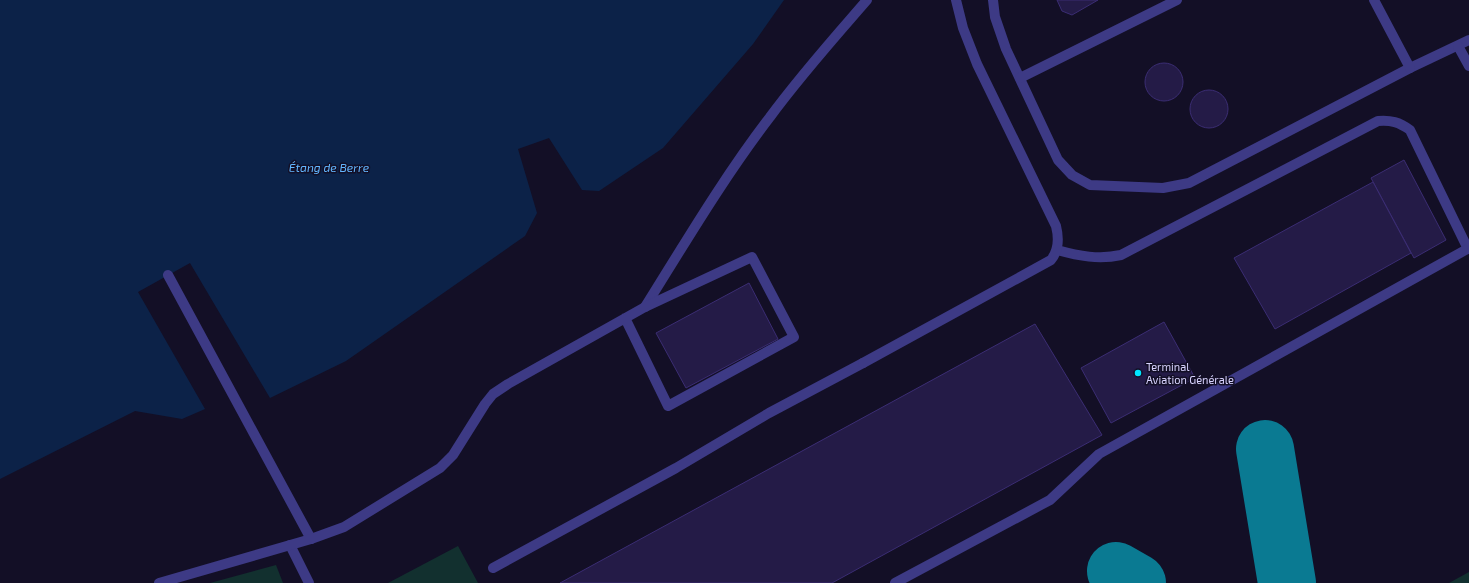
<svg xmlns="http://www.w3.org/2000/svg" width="1469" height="583" viewBox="0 0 1469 583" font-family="'Exo 2',sans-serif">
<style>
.green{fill:#12302f}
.water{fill:#0c2248}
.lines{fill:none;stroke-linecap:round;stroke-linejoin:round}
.taxiway{stroke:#0a7a92;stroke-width:58}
.building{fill:#241b47;stroke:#3b2d73}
.lane{stroke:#3d3a85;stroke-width:10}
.street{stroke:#3d3a85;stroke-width:10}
.poi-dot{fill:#00e5ff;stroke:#130f26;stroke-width:1.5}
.labels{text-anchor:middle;stroke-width:3;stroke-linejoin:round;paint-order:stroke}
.poi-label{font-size:11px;fill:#d9d4ff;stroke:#130f26;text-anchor:start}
.water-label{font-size:12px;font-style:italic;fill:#62b6ff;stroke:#130f26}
</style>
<rect width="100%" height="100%" fill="#130f26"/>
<g class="green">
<polygon points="458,546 478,583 388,583"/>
<polygon points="276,565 283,583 210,583"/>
<polygon points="1469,572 1469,583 1449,583"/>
</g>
<polygon class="water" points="0,0 784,0 753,44 663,148 599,191 582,190 549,138 518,149 537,213 525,236 346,361 270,398 190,263 138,292 205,409 182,419 135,411 0,479"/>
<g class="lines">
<g class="taxiway">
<polyline points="1265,449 1287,583"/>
<polyline points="1116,571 1137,583"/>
</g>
</g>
<g class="building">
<polygon points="1057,0 1098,0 1072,15 1062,11"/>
<circle cx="1164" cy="82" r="19"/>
<circle cx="1209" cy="109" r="19"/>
<polygon points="1404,160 1446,240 1414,258 1371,178"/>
<polygon points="1373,182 1411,253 1275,329 1234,258"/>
<polygon points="749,283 778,339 686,388 656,333"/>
<polygon points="1164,322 1195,378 1111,423 1081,368"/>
<polygon points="1035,324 1102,435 832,583 560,583"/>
</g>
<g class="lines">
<g class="lane">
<polyline points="993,0 995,17 1006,49 1058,160 1072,175 1090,185 1163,188 1189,183 1410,68 1469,40"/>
<polyline points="1374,0 1410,68"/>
<polyline points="1458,46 1469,66"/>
<polyline points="1020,78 1177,0"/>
<path d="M 1057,250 C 1079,256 1099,260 1121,255 L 1378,121 C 1391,120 1399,122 1410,130 L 1468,249"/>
<polyline points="168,275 311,539"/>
<path d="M 645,307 C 685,243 724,177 770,117 C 800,76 834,38 867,0"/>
<polyline points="290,545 309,583"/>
<polyline points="493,568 676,468 769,413 863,363"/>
<polyline points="159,583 311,539 344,527 440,468 453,455 485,404 493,394 508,384 645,307 752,257 794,337 668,406 625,318"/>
<polyline points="895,583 1050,500 1099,454 1469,248"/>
</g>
<path class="street" d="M 863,363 L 1051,260 C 1059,250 1059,238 1056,226 L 977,64 L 963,28 L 956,0"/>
</g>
<circle class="poi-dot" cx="1138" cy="373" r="4"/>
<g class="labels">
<g class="poi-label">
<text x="1146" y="371">Terminal<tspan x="1146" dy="13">Aviation Générale</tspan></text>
</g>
<g class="water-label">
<text x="329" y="172">Étang de Berre</text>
</g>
</g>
</svg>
